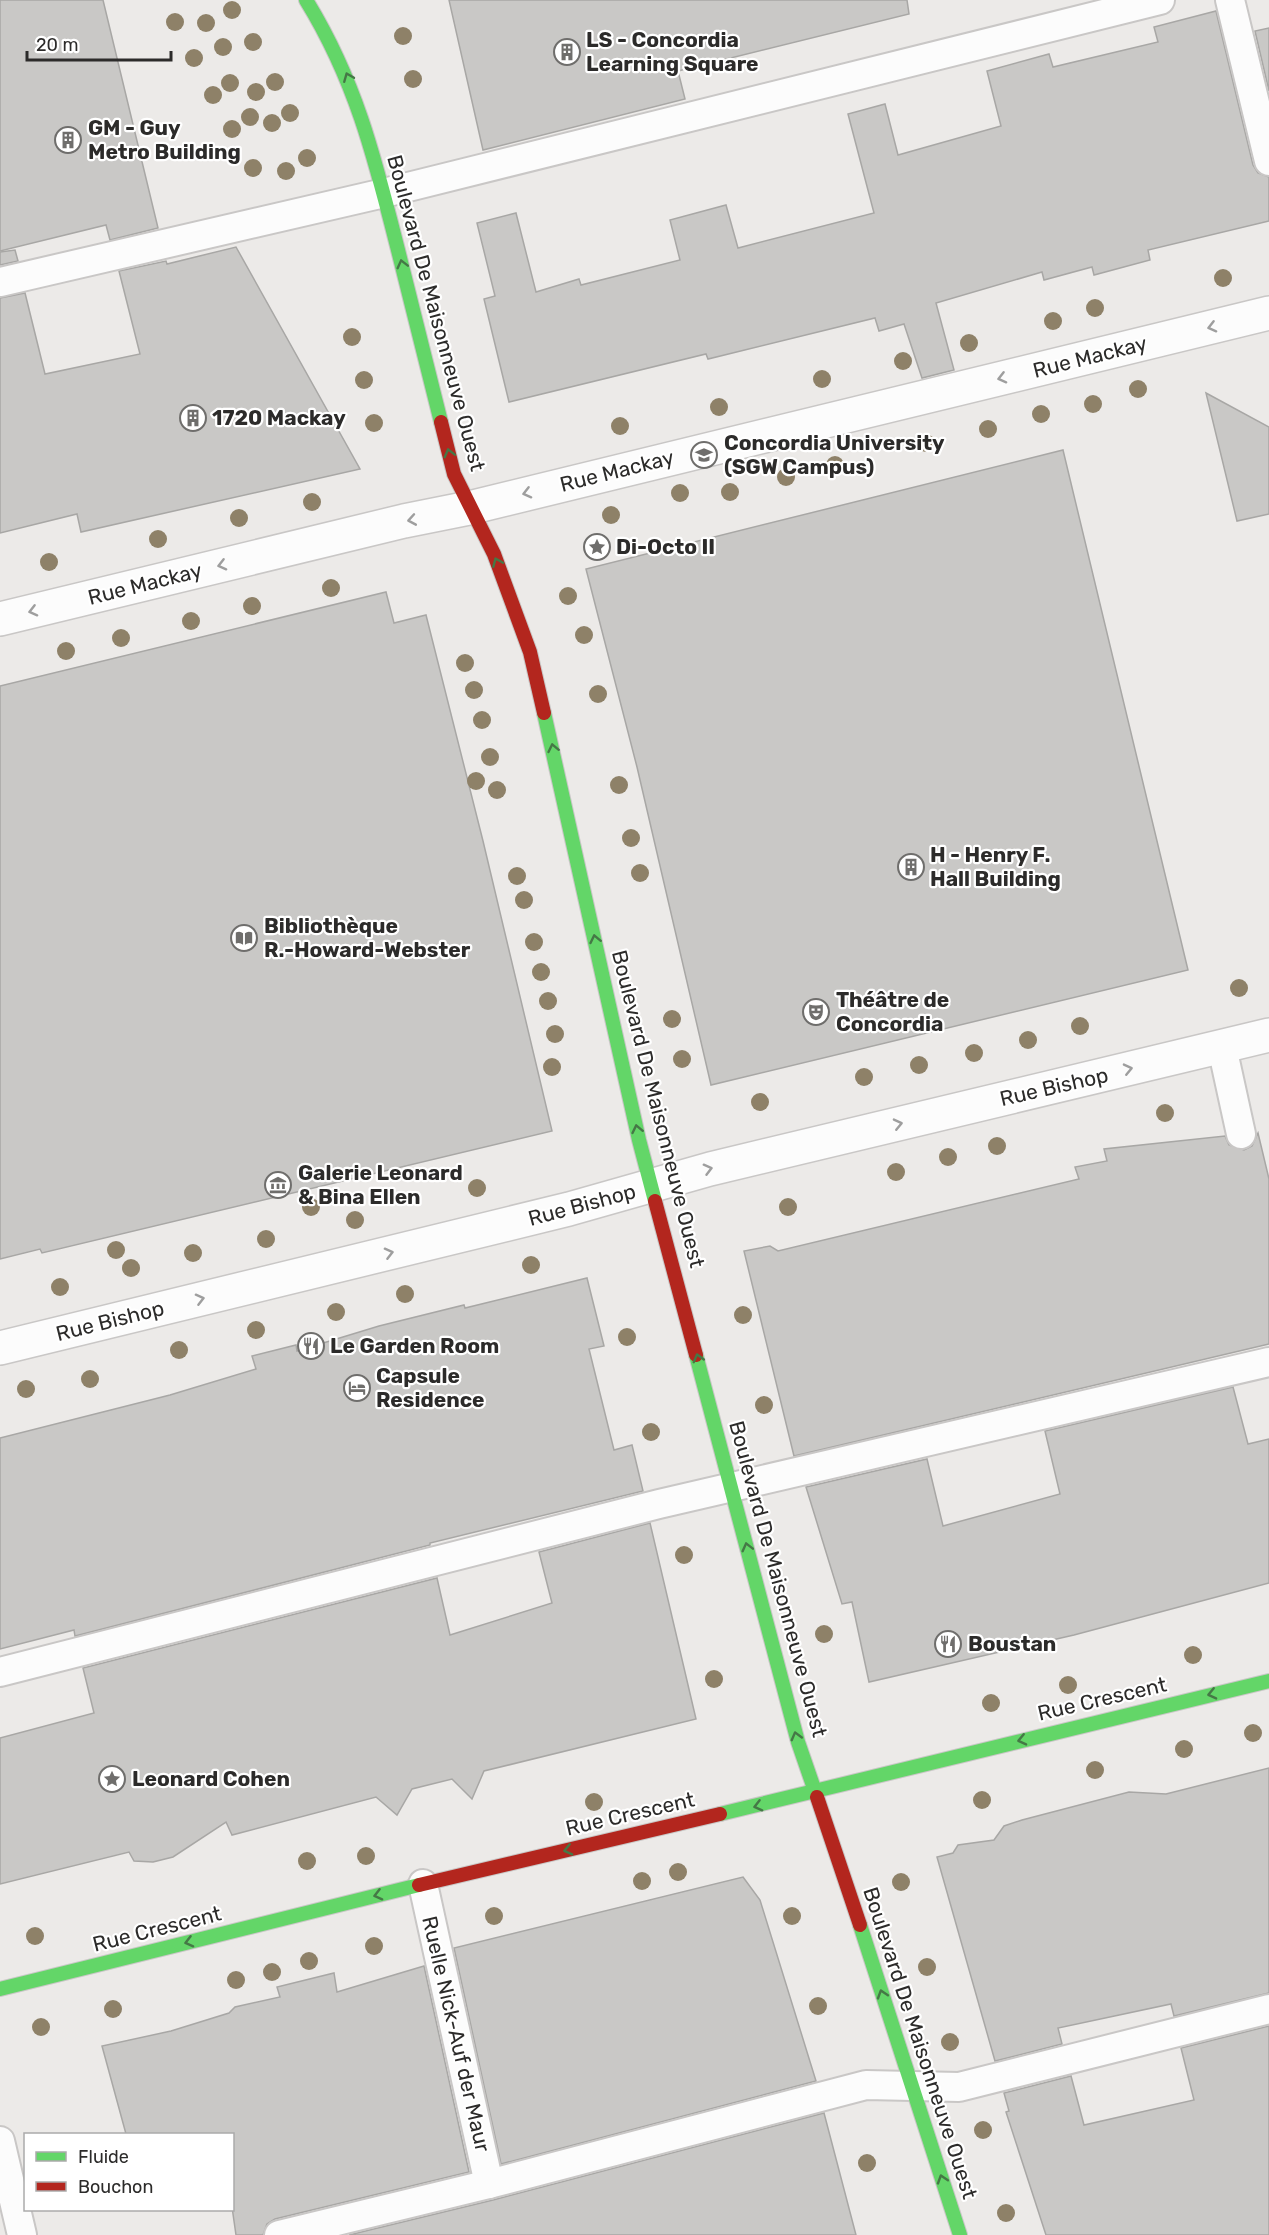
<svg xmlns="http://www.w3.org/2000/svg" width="1269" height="2235" viewBox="0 0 1269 2235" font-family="Rubik,sans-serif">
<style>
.building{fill:#c9c8c6;stroke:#a8a7a5;stroke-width:1.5}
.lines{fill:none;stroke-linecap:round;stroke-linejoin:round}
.lane-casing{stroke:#c9c7c6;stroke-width:32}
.street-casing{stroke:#c9c7c6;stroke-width:36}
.fast-casing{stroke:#c9c7c6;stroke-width:16}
.jam-casing{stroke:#c9c7c6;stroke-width:16}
.lane{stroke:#fcfcfc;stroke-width:28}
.street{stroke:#fcfcfc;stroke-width:33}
.fast{stroke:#63d668;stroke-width:14}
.jam{stroke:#b3261e;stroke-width:14}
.tree{fill:#8e8168}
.oneway{stroke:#457846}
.oneway2{stroke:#9e9e9e}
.labels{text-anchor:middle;stroke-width:4.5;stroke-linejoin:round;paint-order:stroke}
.poi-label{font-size:21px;font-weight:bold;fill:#2c2b2a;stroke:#fff;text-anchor:start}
.street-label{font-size:21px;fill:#2c2b2a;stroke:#fff}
</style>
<rect width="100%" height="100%" fill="#eceae8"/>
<g class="building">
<polygon points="0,0 103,0 158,228 110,240 106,225 0,251"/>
<polygon points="449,0 907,0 909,14 678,71 685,99 483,150"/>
<polygon points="1216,11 1253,165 1258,173 1269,177 1269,221 1148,250 1150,260 1094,275 1092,267 1044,280 1042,272 936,303 954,370 922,378 904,324 879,331 875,318 708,359 706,354 509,402 484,299 495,296 477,223 516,213 536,292 579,279 581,285 680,260 670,220 726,205 738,248 874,213 848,114 885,104 898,155 1001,126 987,71 1049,54 1053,67 1158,42 1154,27"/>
<polygon points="1269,28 1269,91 1255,31"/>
<polygon points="236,247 360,469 81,532 77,514 0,533 0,298 25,293 45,374 140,354 119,271 166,261 167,264"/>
<polygon points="15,250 18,261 0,265 0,252"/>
<polygon points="1206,393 1269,427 1269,514 1237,521"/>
<polygon points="1063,450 1188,970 711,1085 637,767 586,569"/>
<polygon points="386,592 394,623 426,615 483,841 552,1131 42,1253 40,1249 0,1259 0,686"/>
<polygon points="1258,1133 1269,1179 1269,1344 794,1456 744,1251 770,1246 778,1251 1079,1179 1075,1167 1107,1161 1104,1149 1225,1136 1229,1145 1244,1150 1252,1146"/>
<polygon points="587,1278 604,1346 589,1349 614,1450 632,1445 643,1491 430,1543 430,1545 75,1636 74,1630 0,1649 0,1438 170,1395 256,1369 252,1356 296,1345 297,1351 379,1326 464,1305 465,1308"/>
<polygon points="1233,1387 1248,1444 1269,1439 1269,1583 1074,1635 869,1682 852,1602 842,1604 806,1487 927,1459 943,1526 1060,1494 1045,1431"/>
<polygon points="650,1523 696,1719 484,1771 472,1799 452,1779 412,1789 397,1815 376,1797 232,1835 226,1822 173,1857 153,1862 134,1861 129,1852 0,1884 0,1738 94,1713 83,1668 437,1578 450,1635 552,1603 539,1552"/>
<polygon points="1269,1768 1269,1993 1174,2016 1171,2004 1058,2028 1062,2044 995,2061 937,1857 953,1853 958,1845 994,1840 1004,1826 1022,1820 1129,1792 1166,1794"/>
<polygon points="743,1877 760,1900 816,2081 501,2164 454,1948"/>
<polygon points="424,1966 469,2172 275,2219 267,2224 263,2235 236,2235 232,2207 232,2134 126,2134 102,2046 171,2031 229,2013 235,2007 280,1997 277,1987 334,1973 337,1992"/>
<polygon points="1269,2026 1269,2235 1046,2235 1006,2112 1009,2111 1004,2093 1071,2076 1084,2125 1194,2100 1181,2048"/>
<polygon points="824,2113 856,2235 349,2235 493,2200"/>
</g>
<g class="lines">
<defs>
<g id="lane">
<polyline points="1230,0 1269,161"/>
<polyline points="0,282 384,193 1160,0"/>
<polyline points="1222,1047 1241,1134"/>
<polyline points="0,1672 659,1504 1269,1362"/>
<polyline points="423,1884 489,2184"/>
<polyline points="0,2141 22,2235"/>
<polyline points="279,2235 489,2184 866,2085 959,2087 1269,2009"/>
</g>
<g id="street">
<polyline points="0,619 404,521 469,508 1269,313"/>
<polyline points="0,1348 569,1209 710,1169 1269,1035"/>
</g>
<g id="fast">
<path d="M 306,0 C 356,81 375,159 398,250 C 413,308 427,365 441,422"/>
<polyline points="544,713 639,1140 655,1201"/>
<polyline points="696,1355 798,1742 817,1797"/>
<polyline points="720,1814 1269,1681"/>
<polyline points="860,1925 960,2235"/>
<polyline points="0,1989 419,1885"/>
</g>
<g id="jam">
<polyline points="441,422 454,474 494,554 530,652 544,713"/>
<polyline points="655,1201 696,1355"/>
<polyline points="817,1797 860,1925"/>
<polyline points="419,1885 720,1814"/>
</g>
</defs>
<use href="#lane" class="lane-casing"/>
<use href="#street" class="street-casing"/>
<use href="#fast" class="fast-casing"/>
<use href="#jam" class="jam-casing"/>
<use href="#lane" class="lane"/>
<use href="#street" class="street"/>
<use href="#fast" class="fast"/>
<use href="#jam" class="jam"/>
</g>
<g class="tree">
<circle cx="232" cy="10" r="9"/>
<circle cx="175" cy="22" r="9"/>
<circle cx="206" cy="23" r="9"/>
<circle cx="403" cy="36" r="9"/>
<circle cx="253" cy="42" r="9"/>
<circle cx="223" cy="47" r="9"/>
<circle cx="194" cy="58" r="9"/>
<circle cx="413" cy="79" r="9"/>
<circle cx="275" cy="82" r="9"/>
<circle cx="230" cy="83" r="9"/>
<circle cx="256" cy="92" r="9"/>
<circle cx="213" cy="95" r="9"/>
<circle cx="290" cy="113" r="9"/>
<circle cx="250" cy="117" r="9"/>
<circle cx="272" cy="123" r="9"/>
<circle cx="232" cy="129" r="9"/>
<circle cx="307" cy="158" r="9"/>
<circle cx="253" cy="168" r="9"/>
<circle cx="286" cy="171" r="9"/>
<circle cx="1223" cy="278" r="9"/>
<circle cx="1095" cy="308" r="9"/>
<circle cx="1053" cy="321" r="9"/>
<circle cx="352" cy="337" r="9"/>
<circle cx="969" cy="343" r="9"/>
<circle cx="903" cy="361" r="9"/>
<circle cx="822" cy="379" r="9"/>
<circle cx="364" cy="380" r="9"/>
<circle cx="1138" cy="389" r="9"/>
<circle cx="1093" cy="404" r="9"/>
<circle cx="719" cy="407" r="9"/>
<circle cx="1041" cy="414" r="9"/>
<circle cx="374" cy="423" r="9"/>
<circle cx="620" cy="426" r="9"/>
<circle cx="988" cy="429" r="9"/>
<circle cx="926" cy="443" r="9"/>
<circle cx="835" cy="465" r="9"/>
<circle cx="786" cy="477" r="9"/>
<circle cx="730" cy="492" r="9"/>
<circle cx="680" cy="493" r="9"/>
<circle cx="312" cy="502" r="9"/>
<circle cx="611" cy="515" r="9"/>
<circle cx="239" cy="518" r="9"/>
<circle cx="158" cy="539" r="9"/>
<circle cx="49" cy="562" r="9"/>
<circle cx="331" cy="588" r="9"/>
<circle cx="568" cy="596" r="9"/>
<circle cx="252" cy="606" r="9"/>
<circle cx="191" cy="621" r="9"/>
<circle cx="584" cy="635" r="9"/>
<circle cx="121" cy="638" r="9"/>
<circle cx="66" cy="651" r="9"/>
<circle cx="465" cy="663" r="9"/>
<circle cx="474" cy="690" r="9"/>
<circle cx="598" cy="694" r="9"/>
<circle cx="482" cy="720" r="9"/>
<circle cx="490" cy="757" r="9"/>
<circle cx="476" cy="781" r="9"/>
<circle cx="619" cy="785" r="9"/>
<circle cx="497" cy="790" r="9"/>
<circle cx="631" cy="838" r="9"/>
<circle cx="640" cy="873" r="9"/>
<circle cx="517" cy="876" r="9"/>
<circle cx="524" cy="900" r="9"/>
<circle cx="534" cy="942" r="9"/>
<circle cx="541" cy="972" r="9"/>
<circle cx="1239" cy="988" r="9"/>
<circle cx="548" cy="1001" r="9"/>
<circle cx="672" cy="1019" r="9"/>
<circle cx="1080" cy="1026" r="9"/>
<circle cx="555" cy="1034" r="9"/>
<circle cx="1028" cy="1040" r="9"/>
<circle cx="974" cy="1053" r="9"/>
<circle cx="682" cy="1059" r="9"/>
<circle cx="919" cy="1065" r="9"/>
<circle cx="552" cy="1067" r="9"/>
<circle cx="864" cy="1077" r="9"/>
<circle cx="760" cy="1102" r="9"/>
<circle cx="1165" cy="1113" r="9"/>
<circle cx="997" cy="1146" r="9"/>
<circle cx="948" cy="1157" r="9"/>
<circle cx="896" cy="1172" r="9"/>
<circle cx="477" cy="1188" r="9"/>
<circle cx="311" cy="1207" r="9"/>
<circle cx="788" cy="1207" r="9"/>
<circle cx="355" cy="1220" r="9"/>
<circle cx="266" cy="1239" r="9"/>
<circle cx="116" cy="1250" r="9"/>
<circle cx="193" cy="1253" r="9"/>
<circle cx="531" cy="1265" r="9"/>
<circle cx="131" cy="1268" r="9"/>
<circle cx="60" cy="1287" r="9"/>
<circle cx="405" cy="1294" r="9"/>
<circle cx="336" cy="1312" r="9"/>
<circle cx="743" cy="1315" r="9"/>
<circle cx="256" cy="1330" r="9"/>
<circle cx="627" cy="1337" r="9"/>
<circle cx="179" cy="1350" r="9"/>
<circle cx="90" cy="1379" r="9"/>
<circle cx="26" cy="1389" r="9"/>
<circle cx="764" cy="1405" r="9"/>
<circle cx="651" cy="1432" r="9"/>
<circle cx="684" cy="1555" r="9"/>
<circle cx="824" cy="1634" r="9"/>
<circle cx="1193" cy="1655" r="9"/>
<circle cx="714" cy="1679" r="9"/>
<circle cx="1068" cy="1685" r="9"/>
<circle cx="991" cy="1703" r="9"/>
<circle cx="1253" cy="1733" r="9"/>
<circle cx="1184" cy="1749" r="9"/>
<circle cx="1095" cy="1770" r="9"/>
<circle cx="982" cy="1800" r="9"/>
<circle cx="594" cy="1802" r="9"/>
<circle cx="366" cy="1856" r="9"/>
<circle cx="307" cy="1861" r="9"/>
<circle cx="678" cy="1872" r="9"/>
<circle cx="642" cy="1881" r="9"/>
<circle cx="901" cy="1882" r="9"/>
<circle cx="494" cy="1916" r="9"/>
<circle cx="792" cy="1916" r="9"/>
<circle cx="35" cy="1936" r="9"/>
<circle cx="374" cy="1946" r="9"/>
<circle cx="309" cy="1961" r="9"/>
<circle cx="927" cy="1967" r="9"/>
<circle cx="272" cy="1972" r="9"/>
<circle cx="236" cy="1980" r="9"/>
<circle cx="818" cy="2006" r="9"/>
<circle cx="113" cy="2009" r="9"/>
<circle cx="41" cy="2027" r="9"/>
<circle cx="950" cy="2042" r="9"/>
<circle cx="983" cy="2130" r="9"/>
<circle cx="867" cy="2163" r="9"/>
<circle cx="1006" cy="2213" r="9"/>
</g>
<defs><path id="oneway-chevron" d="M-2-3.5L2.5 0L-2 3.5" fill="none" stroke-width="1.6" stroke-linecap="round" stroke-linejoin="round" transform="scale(1.5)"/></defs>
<g class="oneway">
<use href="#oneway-chevron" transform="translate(348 77) rotate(-112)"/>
<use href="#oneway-chevron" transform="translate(402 264) rotate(-104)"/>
<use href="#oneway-chevron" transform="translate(449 453) rotate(-104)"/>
<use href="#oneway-chevron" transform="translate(497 562) rotate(-113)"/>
<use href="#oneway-chevron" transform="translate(553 748) rotate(-102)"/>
<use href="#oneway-chevron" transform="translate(595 939) rotate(-102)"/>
<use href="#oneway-chevron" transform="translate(637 1129) rotate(-102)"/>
<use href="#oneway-chevron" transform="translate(698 1358) rotate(-105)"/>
<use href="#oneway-chevron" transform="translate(747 1547) rotate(-104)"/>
<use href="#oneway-chevron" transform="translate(1212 1694) rotate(167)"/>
<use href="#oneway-chevron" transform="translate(796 1736) rotate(-105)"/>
<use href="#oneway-chevron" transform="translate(1022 1740) rotate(167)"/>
<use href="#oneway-chevron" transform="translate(758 1806) rotate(166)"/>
<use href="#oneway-chevron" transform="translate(568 1850) rotate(167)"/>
<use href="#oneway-chevron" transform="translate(378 1895) rotate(166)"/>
<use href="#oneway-chevron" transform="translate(189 1942) rotate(166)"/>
<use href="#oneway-chevron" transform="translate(882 1994) rotate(-108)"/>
<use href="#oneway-chevron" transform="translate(942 2179) rotate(-108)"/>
</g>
<g class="oneway2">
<use href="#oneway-chevron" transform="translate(1212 327) rotate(166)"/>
<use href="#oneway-chevron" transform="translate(1002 378) rotate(166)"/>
<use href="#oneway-chevron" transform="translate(527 493) rotate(166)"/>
<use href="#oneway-chevron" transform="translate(412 520) rotate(170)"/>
<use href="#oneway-chevron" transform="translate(222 565) rotate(166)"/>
<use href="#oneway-chevron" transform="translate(33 611) rotate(166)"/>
<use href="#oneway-chevron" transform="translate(1128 1069) rotate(-13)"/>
<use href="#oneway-chevron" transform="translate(898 1124) rotate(-13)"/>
<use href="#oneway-chevron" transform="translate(708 1169) rotate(-15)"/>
<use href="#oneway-chevron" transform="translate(389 1253) rotate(-14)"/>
<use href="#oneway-chevron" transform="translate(200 1299) rotate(-14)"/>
</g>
<defs>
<symbol id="building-ring" viewBox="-11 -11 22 22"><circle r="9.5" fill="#fff" stroke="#6f6e6c" stroke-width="1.5"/><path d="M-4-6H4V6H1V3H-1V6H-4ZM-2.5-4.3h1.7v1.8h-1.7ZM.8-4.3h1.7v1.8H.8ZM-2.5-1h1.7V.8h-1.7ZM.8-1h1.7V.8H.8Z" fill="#6f6e6c"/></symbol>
<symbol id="university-ring" viewBox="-11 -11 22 22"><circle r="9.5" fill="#fff" stroke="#6f6e6c" stroke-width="1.5"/><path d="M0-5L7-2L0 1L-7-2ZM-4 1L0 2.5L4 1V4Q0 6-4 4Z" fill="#6f6e6c"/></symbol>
<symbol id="sight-ring" viewBox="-11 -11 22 22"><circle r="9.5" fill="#fff" stroke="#6f6e6c" stroke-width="1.5"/><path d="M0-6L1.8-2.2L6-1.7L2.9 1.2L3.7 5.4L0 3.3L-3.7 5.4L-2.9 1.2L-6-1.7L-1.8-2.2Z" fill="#6f6e6c"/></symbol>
<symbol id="library-ring" viewBox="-11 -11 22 22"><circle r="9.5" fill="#fff" stroke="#6f6e6c" stroke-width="1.5"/><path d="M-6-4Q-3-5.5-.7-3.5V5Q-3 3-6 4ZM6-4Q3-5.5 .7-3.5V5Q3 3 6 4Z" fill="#6f6e6c"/></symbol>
<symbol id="theatre-ring" viewBox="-11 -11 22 22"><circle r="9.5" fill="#fff" stroke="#6f6e6c" stroke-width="1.5"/><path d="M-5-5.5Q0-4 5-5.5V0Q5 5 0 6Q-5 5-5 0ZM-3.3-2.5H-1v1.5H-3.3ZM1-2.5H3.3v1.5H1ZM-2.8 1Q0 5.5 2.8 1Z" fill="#6f6e6c"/></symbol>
<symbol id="museum-ring" viewBox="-11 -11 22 22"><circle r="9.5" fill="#fff" stroke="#6f6e6c" stroke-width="1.5"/><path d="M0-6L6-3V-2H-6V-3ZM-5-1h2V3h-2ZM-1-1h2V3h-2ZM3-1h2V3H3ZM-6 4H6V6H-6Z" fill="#6f6e6c"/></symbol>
<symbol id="restaurant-ring" viewBox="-11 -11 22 22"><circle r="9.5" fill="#fff" stroke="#6f6e6c" stroke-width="1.5"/><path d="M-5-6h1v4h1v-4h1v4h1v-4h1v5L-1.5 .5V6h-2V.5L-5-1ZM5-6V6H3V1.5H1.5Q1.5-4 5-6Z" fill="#6f6e6c"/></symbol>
<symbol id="hotel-ring" viewBox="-11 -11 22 22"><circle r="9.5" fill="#fff" stroke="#6f6e6c" stroke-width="1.5"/><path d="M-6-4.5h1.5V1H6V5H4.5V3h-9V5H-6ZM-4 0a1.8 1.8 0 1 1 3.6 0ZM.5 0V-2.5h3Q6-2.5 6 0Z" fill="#6f6e6c"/></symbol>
</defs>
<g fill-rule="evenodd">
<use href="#building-ring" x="552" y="37" width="30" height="30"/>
<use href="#building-ring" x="53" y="125" width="30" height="30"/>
<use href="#building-ring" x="178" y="403" width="30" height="30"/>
<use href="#university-ring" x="689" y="440" width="30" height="30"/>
<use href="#sight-ring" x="582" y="532" width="30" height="30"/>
<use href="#building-ring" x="896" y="852" width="30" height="30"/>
<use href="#library-ring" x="229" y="923" width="30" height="30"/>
<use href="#theatre-ring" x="801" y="997" width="30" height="30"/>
<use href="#museum-ring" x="263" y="1170" width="30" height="30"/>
<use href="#restaurant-ring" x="296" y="1331" width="30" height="30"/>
<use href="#hotel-ring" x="342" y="1373" width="30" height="30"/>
<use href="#restaurant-ring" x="933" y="1629" width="30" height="30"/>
<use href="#sight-ring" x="97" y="1764" width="30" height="30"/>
</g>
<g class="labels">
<g class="poi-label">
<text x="586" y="47">LS - Concordia<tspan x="586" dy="24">Learning Square</tspan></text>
<text x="88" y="135">GM - Guy<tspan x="88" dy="24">Metro Building</tspan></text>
<text x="212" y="425">1720 Mackay</text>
<text x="724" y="450">Concordia University<tspan x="724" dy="24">(SGW Campus)</tspan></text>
<text x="616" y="554">Di-Octo II</text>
<text x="930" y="862">H - Henry F.<tspan x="930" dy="24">Hall Building</tspan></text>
<text x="264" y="933">Bibliothèque<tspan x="264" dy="24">R.-Howard-Webster</tspan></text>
<text x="836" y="1007">Théâtre de<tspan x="836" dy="24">Concordia</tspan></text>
<text x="298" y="1180">Galerie Leonard<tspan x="298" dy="24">&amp; Bina Ellen</tspan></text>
<text x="330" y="1353">Le Garden Room</text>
<text x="376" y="1383">Capsule<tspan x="376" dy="24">Residence</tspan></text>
<text x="968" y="1651">Boustan</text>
<text x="132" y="1786">Leonard Cohen</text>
</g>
<g class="street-label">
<text transform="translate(436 313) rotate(75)" y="7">Boulevard De Maisonneuve Ouest</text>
<text transform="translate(1090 357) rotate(-14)" y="7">Rue Mackay</text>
<text transform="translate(617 471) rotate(-14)" y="7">Rue Mackay</text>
<text transform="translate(145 584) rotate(-14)" y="7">Rue Mackay</text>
<text transform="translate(1054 1087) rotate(-13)" y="7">Rue Bishop</text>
<text transform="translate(658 1109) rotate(76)" y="7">Boulevard De Maisonneuve Ouest</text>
<text transform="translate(582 1205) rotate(-15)" y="7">Rue Bishop</text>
<text transform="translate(110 1321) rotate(-14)" y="7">Rue Bishop</text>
<text transform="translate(778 1579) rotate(75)" y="7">Boulevard De Maisonneuve Ouest</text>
<text transform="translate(1102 1699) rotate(-13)" y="7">Rue Crescent</text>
<text transform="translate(630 1814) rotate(-13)" y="7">Rue Crescent</text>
<text transform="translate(157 1929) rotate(-14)" y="7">Rue Crescent</text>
<text transform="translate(456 2034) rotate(77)" y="7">Ruelle Nick-Auf der Maur</text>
<text transform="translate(920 2043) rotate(72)" y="7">Boulevard De Maisonneuve Ouest</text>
</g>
</g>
<rect x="24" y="2133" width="210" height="78" fill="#ffffff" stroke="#abaaaa" stroke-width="1.5"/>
<rect x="36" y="2152" width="30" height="9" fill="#63d668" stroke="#abaaaa" stroke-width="1.5"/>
<text x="78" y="2163" font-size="18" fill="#2c2b2a">Fluide</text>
<rect x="36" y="2182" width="30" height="9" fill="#b3261e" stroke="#abaaaa" stroke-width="1.5"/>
<text x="78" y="2193" font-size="18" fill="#2c2b2a">Bouchon</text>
<path d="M27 51v9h144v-9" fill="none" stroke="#2c2b2a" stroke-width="3"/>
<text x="36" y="51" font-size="18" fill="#2c2b2a" stroke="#ffffff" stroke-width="4.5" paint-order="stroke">20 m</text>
</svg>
